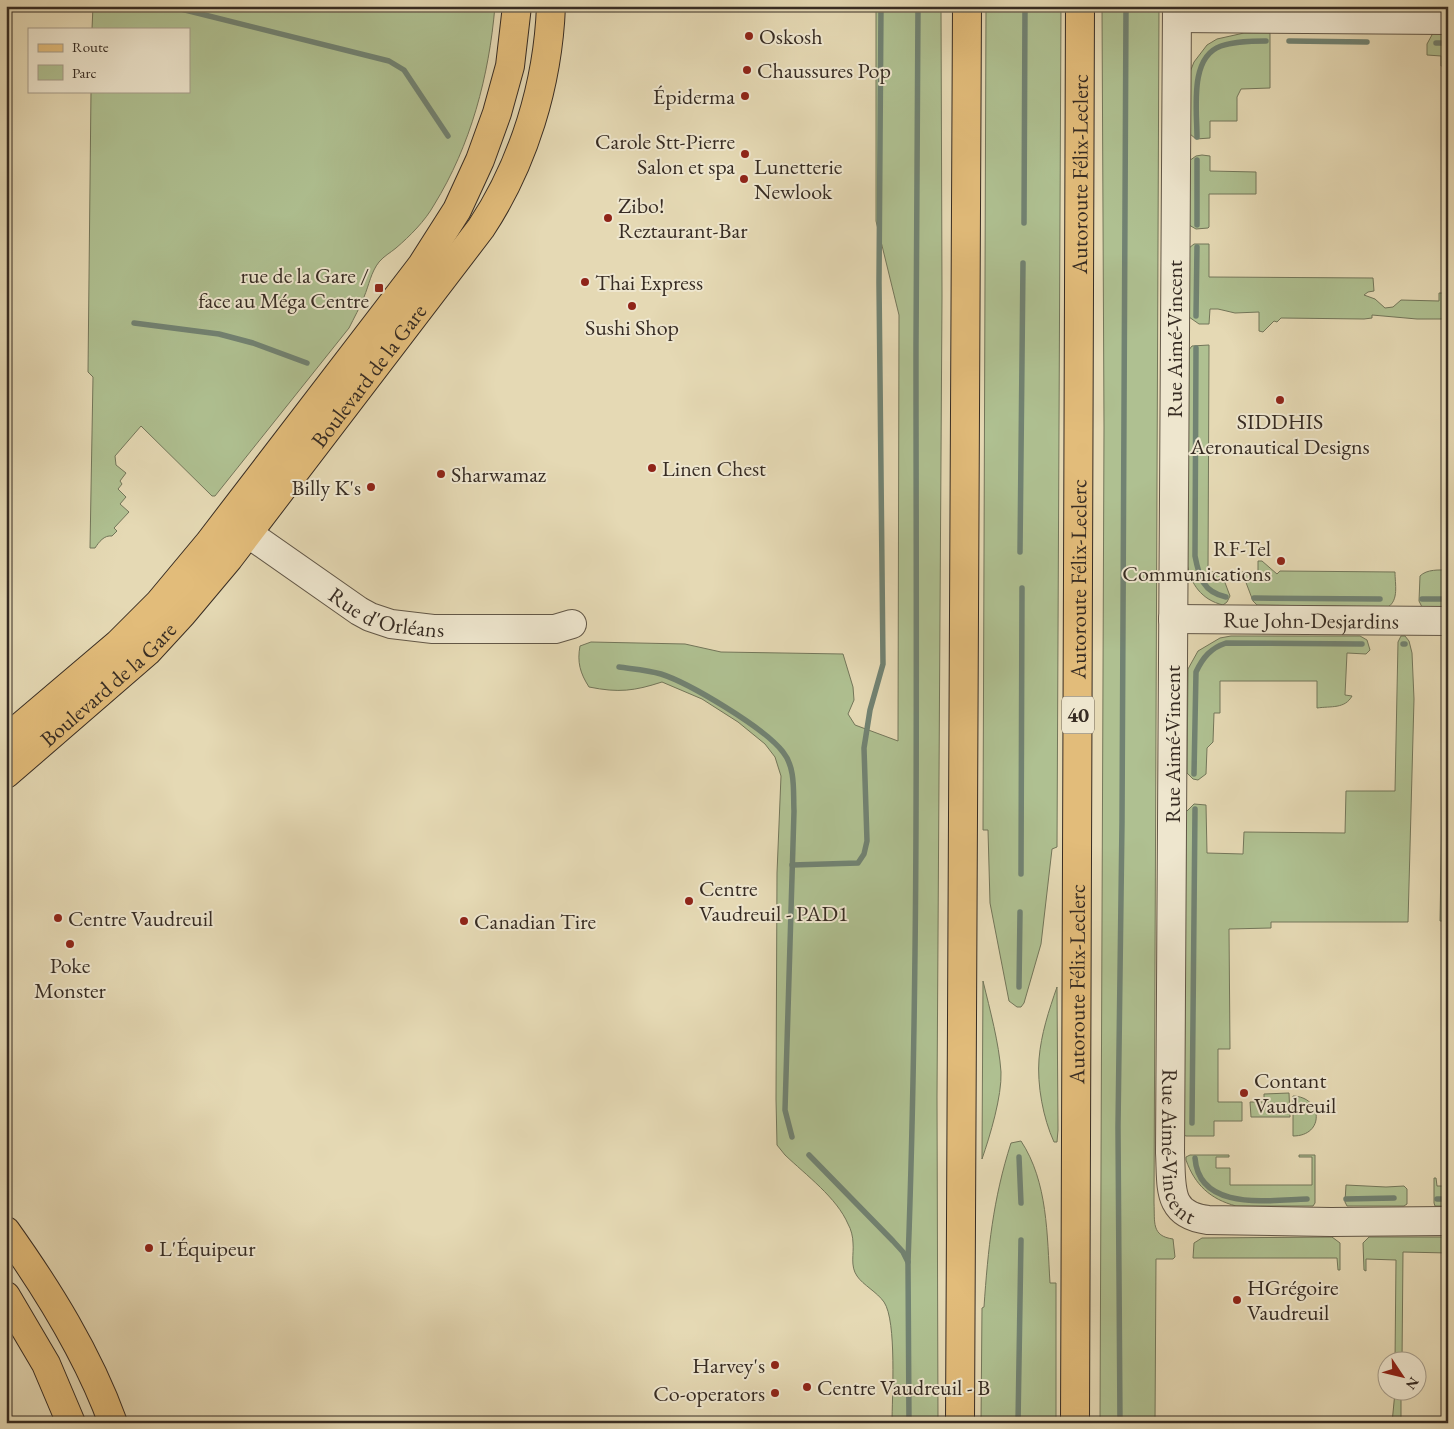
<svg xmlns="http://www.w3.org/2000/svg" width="1454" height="1429" viewBox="0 0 1454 1429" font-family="'EB Garamond',serif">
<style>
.green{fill:#afc091;stroke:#73765a}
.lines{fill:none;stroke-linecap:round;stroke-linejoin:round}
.stream{stroke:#718272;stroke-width:5.5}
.minor-casing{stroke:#625747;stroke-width:30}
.major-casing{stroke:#372c23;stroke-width:30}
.highway-casing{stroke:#372c23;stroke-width:30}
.minor{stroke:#eee6ce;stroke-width:28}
.major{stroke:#e2bc7a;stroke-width:28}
.highway{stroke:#e2bc7a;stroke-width:28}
.poi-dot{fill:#8f2418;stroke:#eee6ce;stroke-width:2}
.labels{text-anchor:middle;stroke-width:4;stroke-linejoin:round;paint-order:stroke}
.shield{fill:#eee6ce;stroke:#6e6456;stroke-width:1}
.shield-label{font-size:21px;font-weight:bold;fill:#372c23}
.poi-label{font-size:22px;fill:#372c23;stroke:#eee6ce;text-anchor:start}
.street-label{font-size:22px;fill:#372c23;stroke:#eee6ce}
</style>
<rect width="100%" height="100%" fill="#e5d9b4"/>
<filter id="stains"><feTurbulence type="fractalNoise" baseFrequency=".004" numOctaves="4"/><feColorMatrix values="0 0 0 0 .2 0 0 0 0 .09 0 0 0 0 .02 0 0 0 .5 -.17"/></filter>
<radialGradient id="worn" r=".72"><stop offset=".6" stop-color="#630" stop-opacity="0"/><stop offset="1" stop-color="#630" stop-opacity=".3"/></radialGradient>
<g class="green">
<path d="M 93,6 L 495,6 C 489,76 471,145 434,205 C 425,221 410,236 396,248 C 390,253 384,256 379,262 C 371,272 369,285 364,297 C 360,307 354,318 349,328 L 215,496 L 212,496 L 141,426 L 115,456 L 116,465 L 126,473 L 120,481 L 122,484 L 118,489 L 126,497 L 120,504 L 129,512 L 114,528 L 117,531 L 112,536 C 104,535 99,542 95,548 L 90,548 L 93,377 L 88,372 L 91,91 L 189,91 L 189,29 L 92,29 Z"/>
<path d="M 876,6 L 941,6 L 942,296 L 937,1097 L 938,1423 L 892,1423 C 892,1398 897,1321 884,1302 C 877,1292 863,1285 857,1276 C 850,1266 854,1254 853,1243 C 853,1237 851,1229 848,1224 C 837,1198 806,1175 785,1155 L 777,1145 L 776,1099 L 777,873 L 781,776 L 775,757 L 765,744 L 738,722 L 702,699 L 662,682 C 634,691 619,693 589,687 C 580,673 577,662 580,646 L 591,642 L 685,644 L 721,652 L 843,654 L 853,687 L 854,700 L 848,714 L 855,725 L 898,741 L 899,315 L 876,221 Z"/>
<polygon points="986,6 1061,6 1057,847 1052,849 1041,944 1024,1003 1021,1007 1017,1007 1009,1001 990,903 988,830 983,830"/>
<path d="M 1102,6 L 1159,6 L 1154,1203 C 1155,1222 1151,1236 1173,1239 L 1175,1257 L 1173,1259 L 1156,1259 L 1155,1423 L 1100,1423 L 1104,427 Z"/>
<polygon points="1244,33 1270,33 1270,88 1241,89 1237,97 1237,121 1210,121 1210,138 1196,139 1190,134 1190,72 1194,62 1207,45 1217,39"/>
<polygon points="1433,33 1448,33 1448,66 1441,66 1441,56 1427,55 1427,44"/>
<polygon points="1202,155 1210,156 1210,171 1256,172 1256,194 1209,194 1209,227 1208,228 1196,229 1189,225 1189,161 1196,156"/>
<polygon points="1194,244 1209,244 1209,277 1373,278 1374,291 1368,292 1364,295 1375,299 1385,308 1393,307 1401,300 1439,301 1439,293 1448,293 1448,319 1417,319 1372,315 1372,318 1364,319 1281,318 1277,322 1274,321 1263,332 1259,331 1259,312 1235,313 1218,309 1210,309 1209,324 1199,324 1189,317 1189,248"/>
<path d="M 1209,345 L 1208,572 L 1221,572 L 1230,596 L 1227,602 L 1223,605 C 1202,600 1190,584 1187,563 L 1188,351 L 1192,346 Z"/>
<path d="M 1258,561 L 1262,561 L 1277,574 L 1280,571 L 1395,572 C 1395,584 1399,600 1388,607 L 1257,605 L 1253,601 L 1242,572 L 1258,572 Z"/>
<path d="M 1448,570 L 1448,607 L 1422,607 L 1419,601 L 1420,576 C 1427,569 1439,570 1448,570 Z"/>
<path d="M 1231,636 L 1360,636 L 1367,640 L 1370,650 L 1366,654 L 1347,653 L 1345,695 L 1352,696 C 1345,709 1331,706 1317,708 L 1317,681 L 1220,681 L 1220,713 L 1214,713 L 1213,742 L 1207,748 L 1206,774 L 1198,780 L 1193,779 L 1187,773 L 1188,669 L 1198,651 L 1220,638 Z"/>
<polygon points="1401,636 1405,636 1409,641 1412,653 1414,699 1408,922 1271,922 1271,928 1229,929 1230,1049 1218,1049 1218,1102 1242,1102 1242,1121 1214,1121 1214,1136 1186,1136 1184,1135 1186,812 1194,804 1206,805 1207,853 1243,854 1244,832 1345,833 1346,791 1395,791 1398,642"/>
<polygon points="1445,636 1448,636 1448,921 1440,921"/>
<path d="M 983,981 C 990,1010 999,1043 1001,1072 C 1002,1096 990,1136 982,1159 Z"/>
<path d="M 1057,987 L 1058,1130 L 1057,1142 L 1054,1142 C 1043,1118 1037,1085 1039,1059 C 1041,1034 1049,1010 1057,987 Z"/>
<polygon points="1289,1093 1290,1117 1251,1117 1250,1102 1264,1102 1264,1094"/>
<path d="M 1293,1096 C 1323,1097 1325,1136 1293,1136 Z"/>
<path d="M 1021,1141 C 1048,1182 1047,1235 1050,1283 L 1056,1283 L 1056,1423 L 981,1423 L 982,1308 L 984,1307 C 988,1249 993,1199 1011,1143 Z"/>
<path d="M 1190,1155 L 1229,1155 L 1229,1157 L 1216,1157 L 1216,1168 L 1230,1168 L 1230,1185 L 1312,1185 L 1312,1157 L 1299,1157 L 1299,1155 L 1315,1155 L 1315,1203 L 1313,1206 L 1236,1206 C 1210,1199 1195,1185 1186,1160 L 1186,1157 Z"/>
<polygon points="1434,1178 1436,1178 1437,1186 1448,1186 1448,1206 1435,1206 1434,1203"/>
<polygon points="1346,1185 1386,1187 1404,1186 1407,1189 1407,1204 1404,1206 1347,1206 1345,1202"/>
<polygon points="1332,1237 1340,1243 1340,1270 1338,1270 1337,1258 1193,1258 1194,1243 1202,1238"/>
<polygon points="1369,1237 1448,1237 1448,1253 1403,1252 1402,1361 1395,1361 1396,1260 1366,1259 1366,1271 1364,1270 1363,1243"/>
<polygon points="1395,1392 1401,1392 1401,1423 1392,1423"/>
</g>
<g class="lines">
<g class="stream">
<polyline points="169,6 389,61 404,70 448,136"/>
<polyline points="1289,41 1367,42"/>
<polyline points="1436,43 1448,43"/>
<path d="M 1197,137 C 1197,110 1189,57 1221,46 C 1235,41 1252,41 1266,41"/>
<polyline points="1197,160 1197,225"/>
<polyline points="1024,223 1025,6"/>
<polyline points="1196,316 1197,247"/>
<polyline points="134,323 219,334 253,343 307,363"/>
<path d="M 1196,348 L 1195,556 C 1199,577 1203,592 1226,597"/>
<polyline points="1020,552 1023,263"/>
<polyline points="1254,598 1380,599"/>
<polyline points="1422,599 1448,599"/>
<polyline points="1403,644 1405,644"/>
<polyline points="1445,644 1448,644"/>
<path d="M 619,667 C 633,669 648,670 661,674 C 689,683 765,728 783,752 C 796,768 793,792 794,811 L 785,1110 L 792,1137"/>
<path d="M 1194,774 L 1196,672 C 1203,657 1211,648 1226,643 L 1362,644"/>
<polyline points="792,865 858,863 864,854 867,841 864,748 870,710 883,664 879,283 881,6"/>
<polyline points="1021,874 1022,588"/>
<polyline points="1019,987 1020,912"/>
<polyline points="1192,1123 1195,809"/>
<polyline points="809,1155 893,1241 903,1252 908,1262 909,1423"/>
<polyline points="1019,1157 1021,1203"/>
<path d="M 1195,1158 C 1199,1212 1270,1200 1307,1199"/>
<polyline points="1346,1199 1394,1198"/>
<polyline points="1437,1199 1448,1199"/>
<path d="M 908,1262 C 919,957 916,652 916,347 C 916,233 918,120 918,6"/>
<polyline points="1018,1423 1021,1240"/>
<polyline points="1120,1423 1118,1127 1122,822 1126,6"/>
</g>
<defs>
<g id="minor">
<path id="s1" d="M 1177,6 L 1170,1153 C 1172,1186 1166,1215 1208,1220 L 1331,1222 L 1448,1221"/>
<polyline points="1177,18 1448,20"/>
<path id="s2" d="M 229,520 L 359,611 L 370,617 L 391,624 L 433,629 L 555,629 L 572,624"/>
<path id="s3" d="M 1173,619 L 1448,621"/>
</g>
<g id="major">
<polyline points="6,739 118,644 159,603 209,543 422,265 457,210 480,160 497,113 510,66 517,6"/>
<path id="s4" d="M 6,774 L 147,652 L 182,614 L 229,558 L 481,228 C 524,163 548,84 551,6"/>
<path d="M 6,1231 C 48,1290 88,1354 113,1423"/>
<polyline points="6,1296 46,1364 71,1423"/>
</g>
<g id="highway">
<polyline points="960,1423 967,6"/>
<path id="s5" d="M 1075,1423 L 1080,6"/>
</g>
</defs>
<use href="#minor" class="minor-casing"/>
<use href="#major" class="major-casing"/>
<use href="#highway" class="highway-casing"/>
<use href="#minor" class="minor"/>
<use href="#major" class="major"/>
<use href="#highway" class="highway"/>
</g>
<g class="poi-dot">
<circle cx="749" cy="36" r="5"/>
<circle cx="747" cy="70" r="5"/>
<circle cx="745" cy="96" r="5"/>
<circle cx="745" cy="154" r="5"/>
<circle cx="744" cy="179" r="5"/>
<circle cx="608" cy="218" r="5"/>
<circle cx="585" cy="282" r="5"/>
<rect x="374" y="283" width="10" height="10" rx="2.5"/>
<circle cx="632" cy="306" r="5"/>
<circle cx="1280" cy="400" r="5"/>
<circle cx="652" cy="468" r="5"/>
<circle cx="441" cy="474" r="5"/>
<circle cx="371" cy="487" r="5"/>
<circle cx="1281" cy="561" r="5"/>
<circle cx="689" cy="901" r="5"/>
<circle cx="58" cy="918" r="5"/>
<circle cx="464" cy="921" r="5"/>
<circle cx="70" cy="944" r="5"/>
<circle cx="1244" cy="1093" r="5"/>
<circle cx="149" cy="1248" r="5"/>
<circle cx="1237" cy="1300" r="5"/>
<circle cx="775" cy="1365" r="5"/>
<circle cx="807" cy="1387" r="5"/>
<circle cx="775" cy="1393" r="5"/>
</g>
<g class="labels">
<rect class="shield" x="1062" y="696.5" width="32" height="37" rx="4"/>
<g class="shield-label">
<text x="1078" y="722">40</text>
</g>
<g class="poi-label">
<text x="759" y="44">Oskosh</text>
<text x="757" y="78">Chaussures Pop</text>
<text x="735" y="104" text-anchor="end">Épiderma</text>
<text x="735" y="149" text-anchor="end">Carole Stt-Pierre<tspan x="735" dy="25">Salon et spa</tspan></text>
<text x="754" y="174">Lunetterie<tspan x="754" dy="25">Newlook</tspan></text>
<text x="618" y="213">Zibo!<tspan x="618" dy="25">Reztaurant-Bar</tspan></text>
<text x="369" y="283" text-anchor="end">rue de la Gare /<tspan x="369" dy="25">face au Méga Centre</tspan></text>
<text x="595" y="290">Thai Express</text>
<text x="632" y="335" text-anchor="middle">Sushi Shop</text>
<text x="1280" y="429" text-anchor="middle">SIDDHIS<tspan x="1280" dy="25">Aeronautical Designs</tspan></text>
<text x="662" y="476">Linen Chest</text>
<text x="451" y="482">Sharwamaz</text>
<text x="361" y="495" text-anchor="end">Billy K's</text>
<text x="1271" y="556" text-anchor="end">RF-Tel<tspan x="1271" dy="25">Communications</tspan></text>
<text x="699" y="896">Centre<tspan x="699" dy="25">Vaudreuil - PAD1</tspan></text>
<text x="68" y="926">Centre Vaudreuil</text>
<text x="474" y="929">Canadian Tire</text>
<text x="70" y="973" text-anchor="middle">Poke<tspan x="70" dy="25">Monster</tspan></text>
<text x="1254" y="1088">Contant<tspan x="1254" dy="25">Vaudreuil</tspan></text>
<text x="159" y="1256">L'Équipeur</text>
<text x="1247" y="1295">HGrégoire<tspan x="1247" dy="25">Vaudreuil</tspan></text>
<text x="765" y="1373" text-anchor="end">Harvey's</text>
<text x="817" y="1395">Centre Vaudreuil - B</text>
<text x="765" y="1401" text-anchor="end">Co-operators</text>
</g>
<g class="street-label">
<text dy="8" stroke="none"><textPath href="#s5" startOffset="1249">Autoroute Félix-Leclerc</textPath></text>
<text transform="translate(1174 339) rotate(-90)" y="8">Rue Aimé-Vincent</text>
<text dy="8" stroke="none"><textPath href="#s4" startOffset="541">Boulevard de la Gare</textPath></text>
<text dy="8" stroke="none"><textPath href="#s5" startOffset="844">Autoroute Félix-Leclerc</textPath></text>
<text dy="8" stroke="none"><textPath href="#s2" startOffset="186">Rue d'Orléans</textPath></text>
<text dy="8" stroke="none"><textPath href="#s3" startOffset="138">Rue John-Desjardins</textPath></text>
<text dy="8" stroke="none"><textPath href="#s4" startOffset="136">Boulevard de la Gare</textPath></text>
<text transform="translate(1172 744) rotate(-90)" y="8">Rue Aimé-Vincent</text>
<text dy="8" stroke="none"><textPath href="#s5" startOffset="439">Autoroute Félix-Leclerc</textPath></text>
<text dy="8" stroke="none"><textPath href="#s1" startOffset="1142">Rue Aimé-Vincent</textPath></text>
</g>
</g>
<rect width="1454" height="1429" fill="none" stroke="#e5d9b4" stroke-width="25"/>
<rect x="8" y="8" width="1439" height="1414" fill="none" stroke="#372c23" stroke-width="2.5"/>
<rect x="12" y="12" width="1429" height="1404" fill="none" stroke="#372c23"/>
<rect x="28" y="28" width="162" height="65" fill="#eee6ce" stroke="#a59c8a"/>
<rect x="38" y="44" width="25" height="8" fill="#e2bc7a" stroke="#a59c8a"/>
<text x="72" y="52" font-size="15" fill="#372c23">Route</text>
<rect x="38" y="65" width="25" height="15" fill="#afc091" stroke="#a59c8a"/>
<text x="72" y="78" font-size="15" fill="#372c23">Parc</text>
<g transform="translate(1402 1376) rotate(125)"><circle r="24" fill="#eee6ce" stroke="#a59c8a"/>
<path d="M0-4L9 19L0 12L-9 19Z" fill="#8f2418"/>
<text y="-8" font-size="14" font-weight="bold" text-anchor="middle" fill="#372c23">N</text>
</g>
<rect width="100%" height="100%" filter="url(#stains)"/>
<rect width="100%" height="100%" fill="url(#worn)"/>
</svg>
